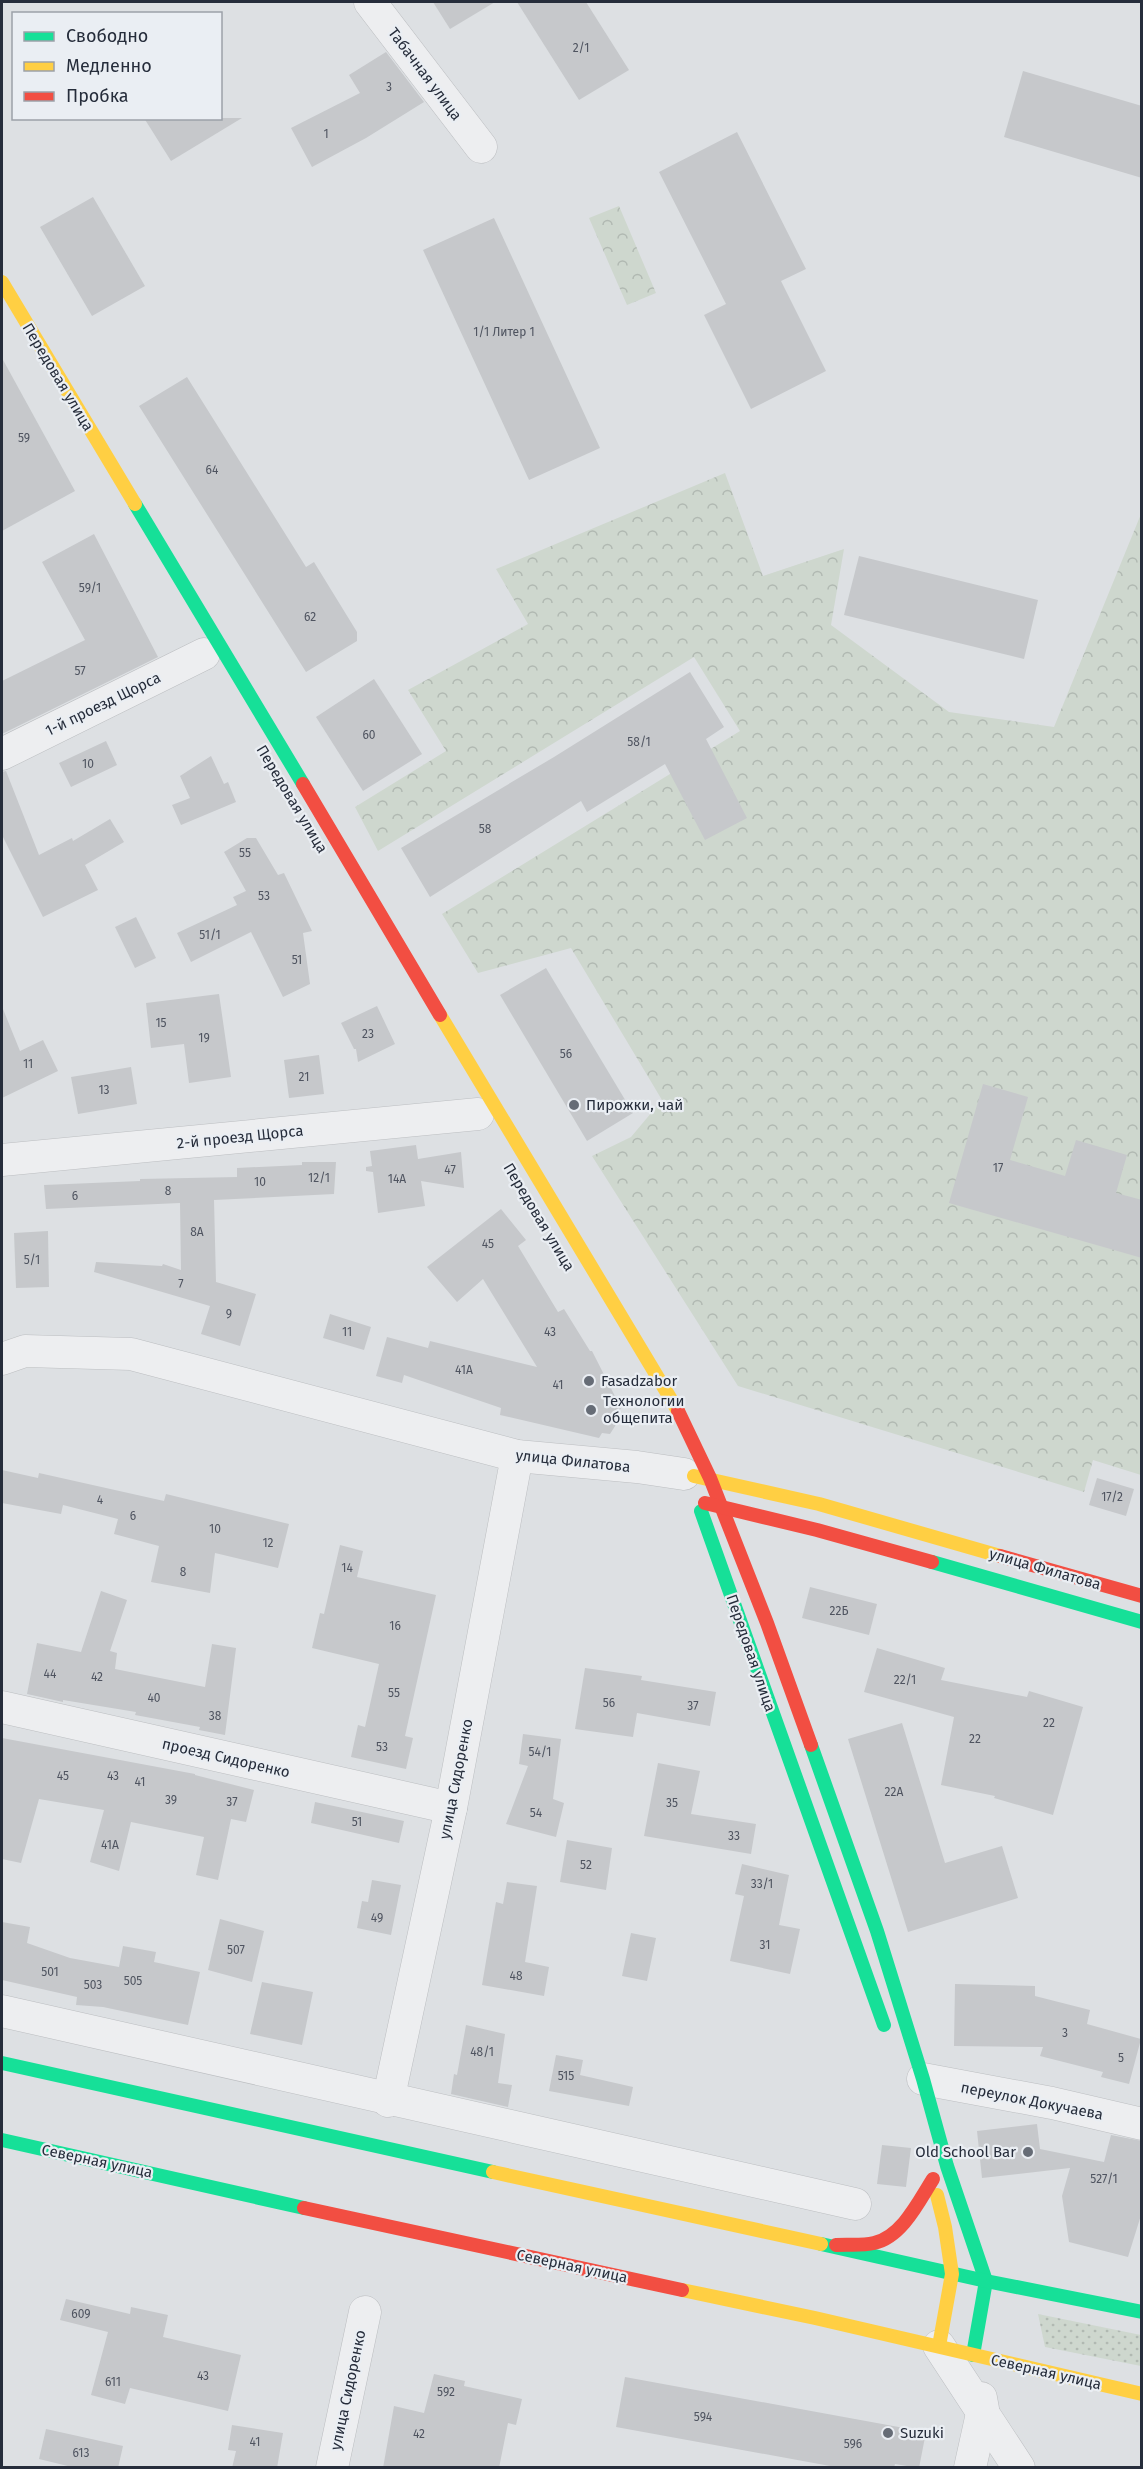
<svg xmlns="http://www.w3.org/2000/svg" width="1143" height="2469" viewBox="0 0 1143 2469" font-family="'Fira Sans',sans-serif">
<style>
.grass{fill:url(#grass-dots)}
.forest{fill:url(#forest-crowns)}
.building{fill:#c6c8cb}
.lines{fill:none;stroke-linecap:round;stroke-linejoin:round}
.street-casing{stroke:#bcbec1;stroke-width:33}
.street{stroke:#edeef0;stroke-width:32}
.fast{stroke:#16e098;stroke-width:14}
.slow{stroke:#ffcf43;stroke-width:14}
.jam{stroke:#f24e42;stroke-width:14}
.poi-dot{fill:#666c76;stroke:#eaeef3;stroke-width:2}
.labels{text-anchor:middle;stroke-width:4.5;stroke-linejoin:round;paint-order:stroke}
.number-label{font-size:12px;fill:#4f5460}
.street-label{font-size:15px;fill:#262d3b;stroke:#eaeef3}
.poi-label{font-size:15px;fill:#262d3b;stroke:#eaeef3;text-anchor:start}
</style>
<defs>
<pattern id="grass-dots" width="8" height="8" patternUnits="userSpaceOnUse" patternTransform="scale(1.5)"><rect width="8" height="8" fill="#ced7ce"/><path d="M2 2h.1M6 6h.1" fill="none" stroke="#b1b9b2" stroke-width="1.8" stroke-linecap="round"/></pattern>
<pattern id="forest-crowns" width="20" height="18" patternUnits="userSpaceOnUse" patternTransform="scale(1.5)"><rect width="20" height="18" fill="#ced7ce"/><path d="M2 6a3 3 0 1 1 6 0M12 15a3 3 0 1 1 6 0" fill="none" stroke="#b1b9b2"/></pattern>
</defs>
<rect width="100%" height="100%" fill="#dde0e3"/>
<polygon class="grass" points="1038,2314 1141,2335 1141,2366 1045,2347"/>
<g class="forest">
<polygon points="619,206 656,293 627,305 589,218"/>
<polygon points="725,473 763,576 844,549 831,625 949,712 1054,727 1141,514 1141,1475 1093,1460 1084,1492 738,1386 592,1156 631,1137 662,1100 571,948 478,973 442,914 740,731 694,657 378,851 355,807 446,751 408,690 528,624 496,569"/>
</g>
<g class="building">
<polygon points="433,2 495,2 450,29"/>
<polygon points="517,2 586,2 629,70 579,100"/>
<polygon points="386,52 424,102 366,138 312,167 291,128 360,93 349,75"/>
<polygon points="1023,71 1142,106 1142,178 1004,137"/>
<polygon points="144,118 242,118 171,161"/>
<polygon points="737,132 806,269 781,281 826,371 751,409 704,315 726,304 659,172"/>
<polygon points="93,197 145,286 92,316 40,227"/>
<polygon points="494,218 600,448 529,480 423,250"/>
<polygon points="2,358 75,491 2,531"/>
<polygon points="187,377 306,567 314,562 357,632 357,641 306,672 139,406"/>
<polygon points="94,534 158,657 2,734 2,681 85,640 42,562"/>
<polygon points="859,556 1038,600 1024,659 844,615"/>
<polygon points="690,672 724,727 706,739 747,818 705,840 665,764 587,812 581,801 430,897 401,848 554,757"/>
<polygon points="374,679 422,754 363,791 316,717"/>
<polygon points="106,741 117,765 71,787 59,763"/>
<polygon points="211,756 224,784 228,782 236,802 181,825 172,805 190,798 180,776"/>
<polygon points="6,771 39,855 72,838 73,841 110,819 124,842 85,865 98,890 43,917 2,835 2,772"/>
<polygon points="247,838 256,838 278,875 284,873 312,931 303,933 310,984 283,997 251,932 191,962 177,933 237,905 233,897 246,891 224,852"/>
<polygon points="136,917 156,958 135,968 115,927"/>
<polygon points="546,968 633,1113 587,1141 500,995"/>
<polygon points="219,994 231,1077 189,1083 184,1044 151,1048 146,1003"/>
<polygon points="377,1006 395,1044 358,1062 356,1049 354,1049 341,1023"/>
<polygon points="3,1009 20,1051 43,1040 58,1071 2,1098"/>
<polygon points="319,1055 324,1094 289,1098 284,1060"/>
<polygon points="131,1067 137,1104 78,1114 71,1077"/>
<polygon points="983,1084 1028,1097 1010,1160 1065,1176 1076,1140 1127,1155 1116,1193 1142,1200 1142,1258 949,1203"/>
<polygon points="416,1145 418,1159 461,1152 464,1188 421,1181 425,1206 378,1213 373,1172 366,1171 366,1167 372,1166 370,1151"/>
<polygon points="302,1162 336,1162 334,1194 214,1200 216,1282 256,1294 240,1346 201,1334 210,1306 94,1272 96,1262 162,1266 163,1264 181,1270 180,1203 46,1209 44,1185 140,1181 140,1179 237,1177 237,1168 302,1165"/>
<polygon points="501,1209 526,1240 518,1246 558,1312 564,1309 590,1351 592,1351 621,1408 615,1418 617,1423 610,1434 602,1433 599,1438 500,1415 501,1408 404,1375 402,1383 376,1376 387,1337 428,1348 430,1341 537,1367 483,1279 457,1302 427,1267"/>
<polygon points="48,1231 49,1287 16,1288 14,1233"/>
<polygon points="330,1314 371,1327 364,1350 323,1338"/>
<polygon points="2,1470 38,1478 39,1473 164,1501 166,1494 289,1524 278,1568 215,1553 210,1593 151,1582 159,1546 114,1534 118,1519 63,1505 61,1514 2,1503"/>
<polygon points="1097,1478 1134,1489 1126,1516 1089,1505"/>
<polygon points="340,1545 363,1551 357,1577 436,1595 405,1736 413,1738 406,1769 351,1757 358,1725 365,1727 379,1664 312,1648 320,1613 324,1614"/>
<polygon points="810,1587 877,1604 869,1635 802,1618"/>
<polygon points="101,1591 127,1600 110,1651 117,1653 115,1669 205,1687 212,1644 236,1648 225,1735 199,1730 200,1727 135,1715 136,1712 63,1700 63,1702 27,1694 37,1643 81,1652"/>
<polygon points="877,1648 945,1668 941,1680 1027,1697 1029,1691 1083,1707 1053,1815 994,1798 995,1796 941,1785 954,1717 864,1692"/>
<polygon points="585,1668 642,1676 641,1680 716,1692 710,1726 637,1713 633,1737 575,1729"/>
<polygon points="902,1723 945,1863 1002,1846 1018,1898 908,1932 848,1739"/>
<polygon points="523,1734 561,1739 553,1799 564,1803 556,1837 506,1824 528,1766 519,1764"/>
<polygon points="2,1738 195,1774 195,1775 254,1790 246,1822 231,1819 218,1880 196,1875 204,1837 131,1822 119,1871 90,1862 104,1810 39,1799 21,1863 2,1859"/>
<polygon points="658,1763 700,1771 691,1814 756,1824 751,1854 644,1836"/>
<polygon points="315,1802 404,1821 399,1843 311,1823"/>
<polygon points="567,1840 612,1848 606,1890 560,1882"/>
<polygon points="742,1864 789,1875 779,1925 800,1929 790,1974 730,1961 744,1896 735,1894"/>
<polygon points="372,1880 401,1885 391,1935 357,1928 362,1901 368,1902"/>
<polygon points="507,1882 537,1886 525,1962 549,1967 544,1996 482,1985 496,1902 503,1904"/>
<polygon points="220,1919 264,1931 252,1982 208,1970"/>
<polygon points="2,1922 30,1927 27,1943 70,1958 119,1967 123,1946 156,1952 154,1962 200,1972 188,2025 103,2007 76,2005 77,1997 2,1980"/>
<polygon points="631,1933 656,1938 647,1981 622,1976"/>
<polygon points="262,1982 313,1992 302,2045 250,2034"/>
<polygon points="955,1984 1035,1986 1035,1996 1090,2010 1087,2024 1141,2039 1129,2084 1101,2077 1103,2072 1040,2056 1043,2047 954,2046"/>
<polygon points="466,2025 505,2034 498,2083 512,2085 508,2107 451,2094 454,2074 457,2075"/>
<polygon points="556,2055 583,2060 580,2075 633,2087 629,2106 549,2091"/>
<polygon points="1037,2124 1040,2149 1104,2162 1111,2135 1142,2141 1142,2212 1128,2257 1069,2242 1062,2196 1070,2168 982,2178 977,2131"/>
<polygon points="882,2145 911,2148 906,2187 877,2184"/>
<polygon points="66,2299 130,2314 131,2307 168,2315 163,2337 241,2355 228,2411 130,2388 125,2404 91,2395 108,2332 60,2320"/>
<polygon points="434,2374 465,2381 464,2386 522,2399 516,2425 508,2423 499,2468 383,2468 394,2406 424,2413"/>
<polygon points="625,2377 926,2432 919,2468 895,2464 894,2468 841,2468 616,2427"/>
<polygon points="232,2425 283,2433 277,2468 232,2468 236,2451 228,2450"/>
<polygon points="46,2429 123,2446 118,2468 76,2468 39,2459"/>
</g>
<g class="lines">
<defs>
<g id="street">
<polyline points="370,2 481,147"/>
<polyline points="2,754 204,654"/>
<polyline points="2,1160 478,1114"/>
<polyline points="2,1359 25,1351 131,1354 517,1456 637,1467 684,1474"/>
<polyline points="2,1707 451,1808"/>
<polyline points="2,2011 855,2204"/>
<polyline points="923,2079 1052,2103 1142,2124"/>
<polyline points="388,2101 451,1808 517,1456"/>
<polyline points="939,2346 1019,2468"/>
<polyline points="332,2468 365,2312"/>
<polyline points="970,2468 983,2409 981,2398"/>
</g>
</defs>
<use href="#street" class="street-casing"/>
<use href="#street" class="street"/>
<g class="fast">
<polyline points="135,504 303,784"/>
<polyline points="701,1511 884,2025"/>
<polyline points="932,1562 1142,1622"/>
<polyline points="811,1745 877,1931 923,2079 947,2166 986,2281 973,2355"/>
<polyline points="2,2063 493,2172"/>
<polyline points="2,2140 304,2208"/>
<polyline points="821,2244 986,2281 1142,2312"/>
</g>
<g class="slow">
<polyline points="2,282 135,504"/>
<polyline points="440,1015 678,1411"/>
<polyline points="694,1476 819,1504 1000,1556"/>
<polyline points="493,2172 821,2244"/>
<polyline points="937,2195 945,2227 952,2274 939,2346"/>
<polyline points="682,2290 815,2318 1142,2394"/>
</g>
<g class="jam">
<polyline points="303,784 440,1015"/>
<polyline points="678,1411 710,1478 767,1623 811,1745"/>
<polyline points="705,1503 817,1530 932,1562"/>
<polyline points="1000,1556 1142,1596"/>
<polyline points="304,2208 682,2290"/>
<path d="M 836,2245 C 848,2244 861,2246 874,2243 C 902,2237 919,2201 933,2179"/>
</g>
</g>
<g class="poi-dot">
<circle cx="574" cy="1105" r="6"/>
<circle cx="589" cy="1381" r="6"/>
<circle cx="591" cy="1410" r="6"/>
<circle cx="1028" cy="2152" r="6"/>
<circle cx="888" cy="2433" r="6"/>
</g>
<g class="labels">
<g class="number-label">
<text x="581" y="52">2/1</text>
<text x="389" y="91">3</text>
<text x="326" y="138">1</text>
<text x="504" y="336">1/1 Литер 1</text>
<text x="24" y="442">59</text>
<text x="212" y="474">64</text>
<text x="90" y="592">59/1</text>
<text x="310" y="621">62</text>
<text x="80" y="675">57</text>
<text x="369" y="739">60</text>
<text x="639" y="746">58/1</text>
<text x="88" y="768">10</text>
<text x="485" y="833">58</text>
<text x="245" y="857">55</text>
<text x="264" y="900">53</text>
<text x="210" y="939">51/1</text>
<text x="297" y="964">51</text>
<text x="161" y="1027">15</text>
<text x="368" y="1038">23</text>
<text x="204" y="1042">19</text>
<text x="566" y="1058">56</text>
<text x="28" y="1068">11</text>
<text x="304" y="1081">21</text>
<text x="104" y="1094">13</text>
<text x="998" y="1172">17</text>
<text x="450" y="1174">47</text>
<text x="319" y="1182">12/1</text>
<text x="397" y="1183">14А</text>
<text x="260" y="1186">10</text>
<text x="168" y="1195">8</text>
<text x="75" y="1200">6</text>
<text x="197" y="1236">8А</text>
<text x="488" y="1248">45</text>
<text x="32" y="1264">5/1</text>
<text x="181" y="1288">7</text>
<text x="229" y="1318">9</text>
<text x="347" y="1336">11</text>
<text x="550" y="1336">43</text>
<text x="464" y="1374">41А</text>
<text x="558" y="1389">41</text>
<text x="1112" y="1501">17/2</text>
<text x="100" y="1504">4</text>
<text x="133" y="1520">6</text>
<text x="215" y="1533">10</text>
<text x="268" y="1547">12</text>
<text x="347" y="1572">14</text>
<text x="183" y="1576">8</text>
<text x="839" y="1615">22Б</text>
<text x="395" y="1630">16</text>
<text x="50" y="1678">44</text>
<text x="97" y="1681">42</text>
<text x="905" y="1684">22/1</text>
<text x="394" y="1697">55</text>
<text x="154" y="1702">40</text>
<text x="609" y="1707">56</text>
<text x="693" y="1710">37</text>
<text x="215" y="1720">38</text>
<text x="1049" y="1727">22</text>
<text x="975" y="1743">22</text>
<text x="382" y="1751">53</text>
<text x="540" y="1756">54/1</text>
<text x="63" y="1780">45</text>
<text x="113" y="1780">43</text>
<text x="140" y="1786">41</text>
<text x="894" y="1796">22А</text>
<text x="171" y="1804">39</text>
<text x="232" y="1806">37</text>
<text x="672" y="1807">35</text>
<text x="536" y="1817">54</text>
<text x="357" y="1826">51</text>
<text x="734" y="1840">33</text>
<text x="110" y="1849">41А</text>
<text x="586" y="1869">52</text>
<text x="762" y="1888">33/1</text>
<text x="377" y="1922">49</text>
<text x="765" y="1949">31</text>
<text x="236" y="1954">507</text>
<text x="50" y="1976">501</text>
<text x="516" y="1980">48</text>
<text x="133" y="1985">505</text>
<text x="93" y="1989">503</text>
<text x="1065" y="2037">3</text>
<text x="482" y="2056">48/1</text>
<text x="1121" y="2062">5</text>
<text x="566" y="2080">515</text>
<text x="1104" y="2183">527/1</text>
<text x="81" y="2318">609</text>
<text x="203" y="2380">43</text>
<text x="113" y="2386">611</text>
<text x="446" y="2396">592</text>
<text x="703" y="2421">594</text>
<text x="419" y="2438">42</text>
<text x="255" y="2446">41</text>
<text x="853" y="2448">596</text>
<text x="81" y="2457">613</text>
</g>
<g class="street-label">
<text transform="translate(425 74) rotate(53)" y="5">Табачная улица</text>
<text transform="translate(58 377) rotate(59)" y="5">Передовая улица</text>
<text transform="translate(103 704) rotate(-26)" y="5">1-й проезд Щорса</text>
<text transform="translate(292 799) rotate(59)" y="5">Передовая улица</text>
<text transform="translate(240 1137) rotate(-6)" y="5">2-й проезд Щорса</text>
<text transform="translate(539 1217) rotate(59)" y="5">Передовая улица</text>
<text transform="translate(573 1461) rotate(6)" y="5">улица Филатова</text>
<text transform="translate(1045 1569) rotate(16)" y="5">улица Филатова</text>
<text transform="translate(751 1653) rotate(71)" y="5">Передовая улица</text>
<text transform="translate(226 1758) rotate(13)" y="5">проезд Сидоренко</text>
<text transform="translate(456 1779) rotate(-79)" y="5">улица Сидоренко</text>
<text transform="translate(1032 2101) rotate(11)" y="5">переулок Докучаева</text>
<text transform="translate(97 2161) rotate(12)" y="5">Северная улица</text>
<text transform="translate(572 2266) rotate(12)" y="5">Северная улица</text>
<text transform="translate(1046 2372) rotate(13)" y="5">Северная улица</text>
<text transform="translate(348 2390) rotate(-78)" y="5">улица Сидоренко</text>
</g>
<g class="poi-label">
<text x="586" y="1110">Пирожки, чай</text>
<text x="601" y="1386">Fasadzabor</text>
<text x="603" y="1406">Технологии<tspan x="603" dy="17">общепита</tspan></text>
<text x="1016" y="2157" text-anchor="end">Old School Bar</text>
<text x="900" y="2438">Suzuki</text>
</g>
</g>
<rect width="1143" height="2469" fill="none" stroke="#262d3b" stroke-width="6"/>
<rect x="12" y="12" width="210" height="108" fill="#eaeef3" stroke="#9ca1a9" stroke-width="1.5"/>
<rect x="24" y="32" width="30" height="9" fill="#16e098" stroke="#9ca1a9" stroke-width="1.5"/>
<text x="66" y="42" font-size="18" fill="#262d3b">Свободно</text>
<rect x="24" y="62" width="30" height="9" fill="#ffcf43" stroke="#9ca1a9" stroke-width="1.5"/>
<text x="66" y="72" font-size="18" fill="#262d3b">Медленно</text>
<rect x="24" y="92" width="30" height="9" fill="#f24e42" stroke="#9ca1a9" stroke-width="1.5"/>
<text x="66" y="102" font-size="18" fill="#262d3b">Пробка</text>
</svg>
